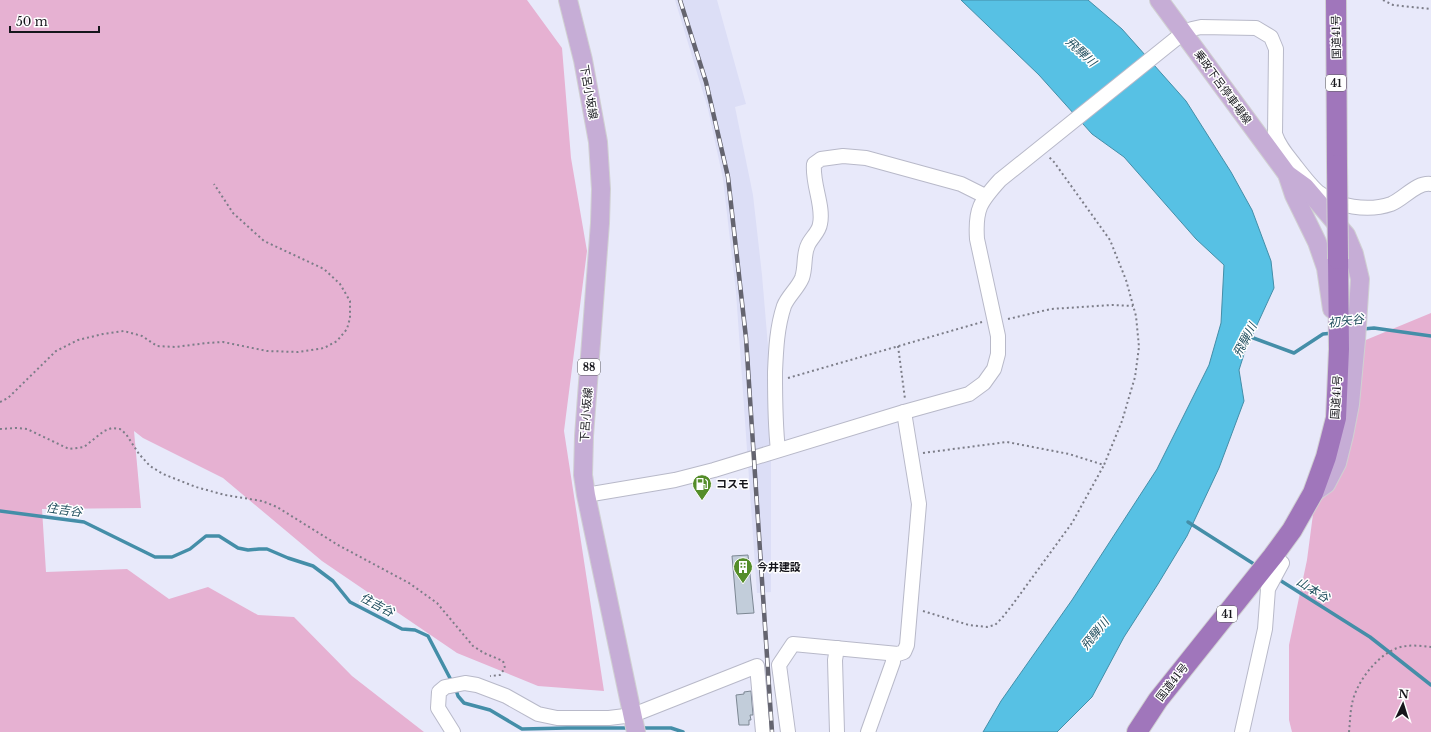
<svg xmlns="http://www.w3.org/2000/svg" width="1431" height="732" viewBox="0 0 1431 732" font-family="'Libre Baskerville','Noto Sans JP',serif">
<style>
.built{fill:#dcdef6}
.green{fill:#e6b1d2}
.water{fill:#57c1e4;stroke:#448ea8}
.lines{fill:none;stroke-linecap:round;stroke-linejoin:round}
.stream{stroke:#448ea8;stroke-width:3.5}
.building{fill:#c2cdda;stroke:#7c8793}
.minor-casing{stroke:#b8b9c9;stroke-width:16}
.major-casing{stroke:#d0d0d2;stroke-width:20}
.highway-casing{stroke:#d0d0d2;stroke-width:22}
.path{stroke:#7c7d88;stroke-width:2;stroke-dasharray:2 3;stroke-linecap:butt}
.minor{stroke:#fff;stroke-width:14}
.major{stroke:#c6add6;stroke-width:18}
.highway{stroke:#a076bb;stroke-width:20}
.rail-casing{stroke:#64646f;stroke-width:4.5}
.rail{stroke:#fff;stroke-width:3;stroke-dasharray:9;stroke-linecap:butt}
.highway-bridge-casing{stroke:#d0d0d2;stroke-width:22;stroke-linecap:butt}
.highway-bridge{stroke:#a076bb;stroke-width:20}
.labels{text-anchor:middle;stroke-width:3;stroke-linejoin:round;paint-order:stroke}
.shield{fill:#fff;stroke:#5c5c60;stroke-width:1}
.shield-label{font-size:10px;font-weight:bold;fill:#16161c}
.street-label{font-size:11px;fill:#16161c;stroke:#fff}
.poi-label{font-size:11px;font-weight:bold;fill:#16161c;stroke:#fff;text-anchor:start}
.water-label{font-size:12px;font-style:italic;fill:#224f5f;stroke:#fff}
</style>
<rect width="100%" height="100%" fill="#e8e9fa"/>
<polygon class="built" points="675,0 717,0 746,104 735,107 753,195 762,275 769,358 771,444 771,592 757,593 736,292 723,179 708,109"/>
<g class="green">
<polygon points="0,0 527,0 562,48 571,158 587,251 564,431 604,691 538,686 457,653 322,561 223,478 143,438 134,431 141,508 42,509 46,572 127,569 169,599 208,587 258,615 294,617 352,676 424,732 0,732"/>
<polygon points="1431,313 1431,732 1292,732 1289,720 1289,645 1307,560 1315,499 1344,349"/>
</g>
<polygon class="water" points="961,0 1088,0 1122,29 1186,101 1231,172 1252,210 1271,261 1274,288 1245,351 1239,370 1244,401 1219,468 1187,536 1158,584 1124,637 1092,697 1057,732 983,732 1001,701 1072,600 1157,469 1209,365 1221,323 1224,265 1196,239 1124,157 1092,134 1039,75"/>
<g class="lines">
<g class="stream">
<polyline points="1363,329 1374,328 1431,336"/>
<polyline points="1248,336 1294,353 1323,334 1333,333"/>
<polyline points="0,511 84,522 155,557 172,557 190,549 206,536 219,536 238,548 248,550 259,549 267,549 288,558 313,566 333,581 350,602 402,629 415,630 428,636 452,682"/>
<polyline points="1188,522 1257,566"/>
<polyline points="1278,579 1370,637 1431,685"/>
<polyline points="455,687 458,696 464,703 490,710 522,729 567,728 629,728"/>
<polyline points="640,728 671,728 683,732"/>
</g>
</g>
<g class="building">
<polygon points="748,555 754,613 737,614 732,556"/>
<polygon points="751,691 753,715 750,715 751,720 749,720 749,725 739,725 736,695 744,694 744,692"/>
</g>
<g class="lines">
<defs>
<g id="minor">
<path d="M 778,450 C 775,424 775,398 775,372 C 776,349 777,327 784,306 C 788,296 798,288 802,278 C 806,267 803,255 808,245 C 811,238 819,232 820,224 C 824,206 812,184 814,164 L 821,159 L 843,156 L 866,158 L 961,184 L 985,196"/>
<path d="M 586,495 L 675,480 L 714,470 L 904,412 L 969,394 L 984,383 L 994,369 L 998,354 L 998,336 L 977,239 C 975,209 980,202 1000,180 L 1183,33 L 1192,29 L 1201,27 L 1256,28 L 1271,37 L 1276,49 L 1275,134 C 1279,146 1286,154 1294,164 C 1301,173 1310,185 1318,192 C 1337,207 1368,212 1391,204 C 1404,199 1416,182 1431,184"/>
<polyline points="837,648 835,660 837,732"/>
<polyline points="453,732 438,708 439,692 445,687 465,683 477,685 506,696 538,714 557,718 609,718 633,715 757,666 763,732"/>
<polyline points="788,732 779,665 793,644 898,654 904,652 907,645 919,504 904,412"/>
<polyline points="868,732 893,662 893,654"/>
<polyline points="1242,732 1265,629 1268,589 1282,563 1273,556"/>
</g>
<g id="major">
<polyline points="568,0 583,60 598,142 601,189 600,223 584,436 583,475 586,495 636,732"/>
<polyline points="1159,0 1287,174 1294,195 1317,242 1326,268 1332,309"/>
<polyline points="1287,174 1305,187 1346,235 1354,254 1360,279 1356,340 1350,404 1344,435 1337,463 1326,484 1313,493"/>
</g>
<g id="highway">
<polyline points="1336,0 1337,165"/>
<polyline points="1137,732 1158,700 1273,556 1292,530 1313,493 1326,457 1336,418 1339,349 1338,259"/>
</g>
</defs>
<use href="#minor" class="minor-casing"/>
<use href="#major" class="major-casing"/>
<use href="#highway" class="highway-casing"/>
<g class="path">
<polyline points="1383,0 1393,5 1431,9"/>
<polyline points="1008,319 1051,309 1112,305 1133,306"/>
<polyline points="898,346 905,399"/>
<polyline points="788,378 982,322"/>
<polyline points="0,402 8,398 56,351 78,340 103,334 124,331 142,336 157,346 175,347 207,343 223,342 267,351 298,352 324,348 337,341 347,329 350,318 350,301 340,284 324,269 264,241 233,213 214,184"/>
<polyline points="0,429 16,428 27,429 69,449 84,447 104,431 112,428 120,429 126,434 139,454 150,466 163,474 196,487 225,495 262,501 277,507 338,545 409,583 437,603 473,646 484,653 503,661 505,668 500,675 490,676"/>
<polyline points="923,453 1007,442 1069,454 1104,465 1122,421 1135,377 1139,347 1136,316 1126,280 1110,240 1054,162 1049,157"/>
<polyline points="923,611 969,625 987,627 995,625 1002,618 1013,604 1072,523 1104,465"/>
<path d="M 1349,732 C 1350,723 1350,713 1352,704 C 1356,681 1382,648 1406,646 C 1414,645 1423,646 1431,647"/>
</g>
<use href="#minor" class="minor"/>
<use href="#major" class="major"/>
<use href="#highway" class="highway"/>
<defs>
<polyline id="rail" points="680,0 706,82 728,177 746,338 772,732"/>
</defs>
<use href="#rail" class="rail-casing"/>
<use href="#rail" class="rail"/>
<defs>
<polyline id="highway-bridge" points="1337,165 1338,259"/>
</defs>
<use href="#highway-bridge" class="highway-bridge-casing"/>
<use href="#highway-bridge" class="highway-bridge"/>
</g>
<defs>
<symbol id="fuel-pin" viewBox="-11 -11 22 30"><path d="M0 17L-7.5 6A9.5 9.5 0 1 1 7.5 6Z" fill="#548d29" stroke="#fff"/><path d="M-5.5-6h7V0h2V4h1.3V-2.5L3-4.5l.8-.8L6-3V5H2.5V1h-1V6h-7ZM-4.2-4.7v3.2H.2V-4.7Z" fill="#fff"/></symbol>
<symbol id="building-pin" viewBox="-11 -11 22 30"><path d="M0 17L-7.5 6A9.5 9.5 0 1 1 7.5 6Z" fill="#548d29" stroke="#fff"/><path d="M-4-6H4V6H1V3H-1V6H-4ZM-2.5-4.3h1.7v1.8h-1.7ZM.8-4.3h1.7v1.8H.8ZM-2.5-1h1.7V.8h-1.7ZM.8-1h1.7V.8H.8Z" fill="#fff"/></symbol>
</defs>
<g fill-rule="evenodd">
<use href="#fuel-pin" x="691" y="473" width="22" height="30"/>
<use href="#building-pin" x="732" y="556" width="22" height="30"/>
</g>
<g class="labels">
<g class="shield">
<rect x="1326" y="75" width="20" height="16" rx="3"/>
<rect x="578" y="359" width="22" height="16" rx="3"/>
<rect x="1217" y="606" width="20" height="16" rx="3"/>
</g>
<g class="shield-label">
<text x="1336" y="87">41</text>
<text x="589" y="371">88</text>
<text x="1227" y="618">41</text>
</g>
<g class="street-label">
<text transform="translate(1336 37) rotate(-91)" y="4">国道41号</text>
<text transform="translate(1223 87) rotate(54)" y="4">乗政下呂停車場線</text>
<text transform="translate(589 92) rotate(80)" y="4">下呂小坂線</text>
<text transform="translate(1336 397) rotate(-86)" y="4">国道41号</text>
<text transform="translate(586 415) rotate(-86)" y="4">下呂小坂線</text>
<text transform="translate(1172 682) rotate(-52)" y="4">国道41号</text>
</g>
<g class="poi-label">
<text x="716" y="488">コスモ</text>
<text x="757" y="571">今井建設</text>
</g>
<g class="water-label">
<text transform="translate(1081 52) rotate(43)" y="4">飛騨川</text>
<text transform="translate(1346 321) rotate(-7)" y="4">初矢谷</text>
<text transform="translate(1245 340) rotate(-62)" y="4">飛騨川</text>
<text transform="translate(64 510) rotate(8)" y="4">住吉谷</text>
<text transform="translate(1313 590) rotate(32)" y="4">山本谷</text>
<text transform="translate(377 605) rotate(28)" y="4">住吉谷</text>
<text transform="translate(1095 634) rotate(-51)" y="4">飛騨川</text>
</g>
</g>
<g transform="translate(1403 704) rotate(4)" stroke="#ffffff" stroke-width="3" paint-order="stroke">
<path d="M0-3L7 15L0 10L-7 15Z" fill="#16161c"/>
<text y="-6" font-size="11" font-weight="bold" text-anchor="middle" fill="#16161c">N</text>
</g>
<path d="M10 26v6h89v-6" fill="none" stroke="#16161c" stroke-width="2"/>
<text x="16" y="26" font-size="12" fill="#16161c" stroke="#ffffff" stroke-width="3" paint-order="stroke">50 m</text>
</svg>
